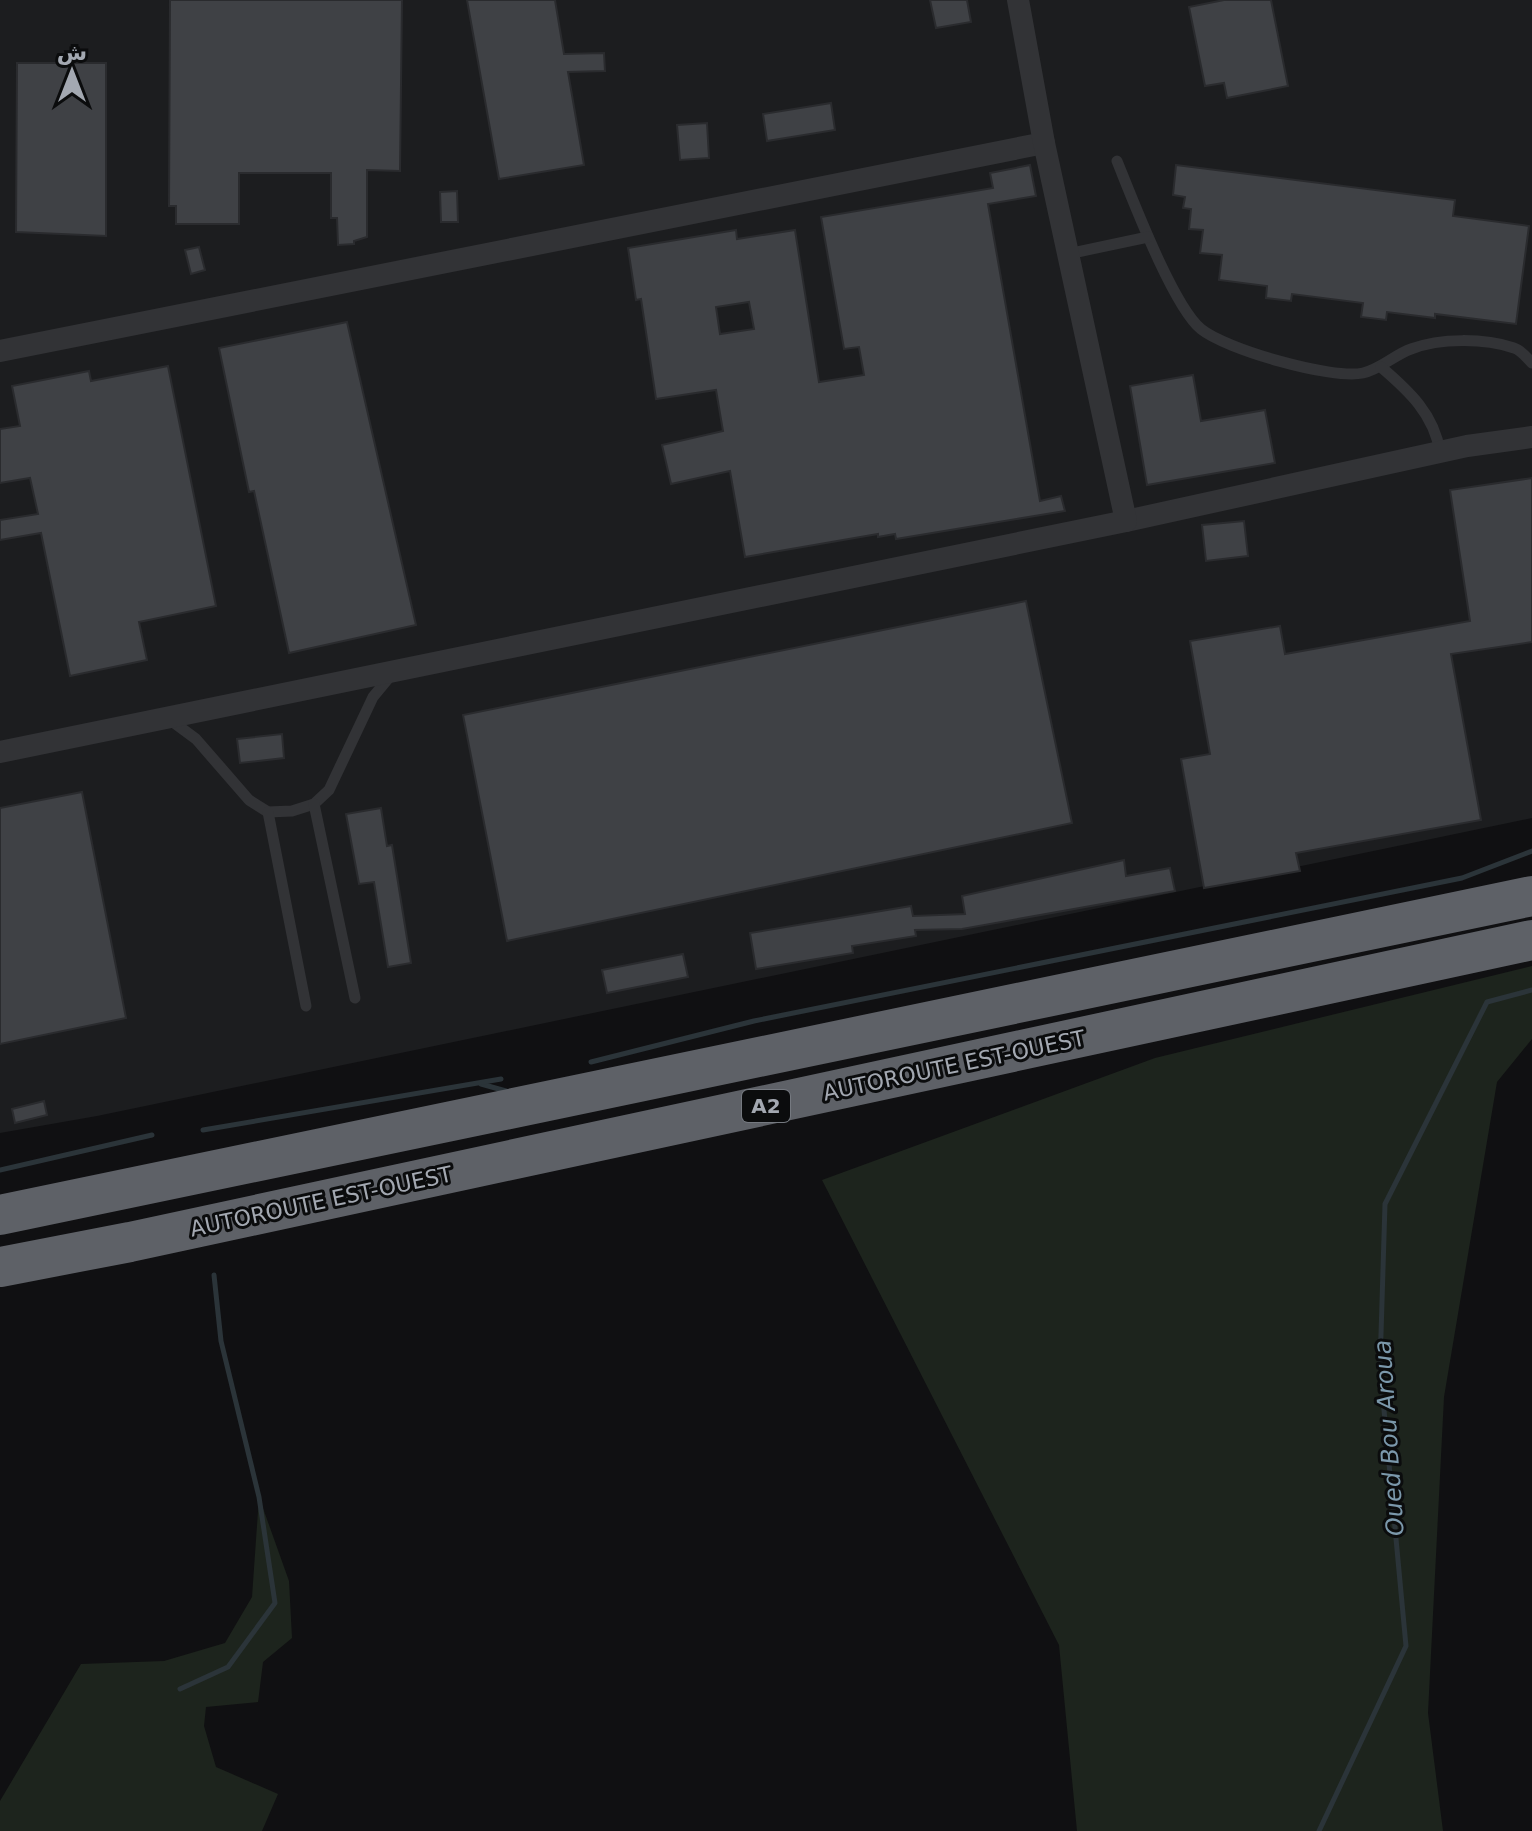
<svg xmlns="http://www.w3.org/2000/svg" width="1532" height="1831" viewBox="0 0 1532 1831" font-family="'DejaVu Sans',Cairo,sans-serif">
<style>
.built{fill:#1c1d1f}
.green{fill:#1d241d}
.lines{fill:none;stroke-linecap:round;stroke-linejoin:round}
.stream{stroke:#2b3439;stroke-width:5}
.building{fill:#3f4145;stroke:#2a2b2e;stroke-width:2;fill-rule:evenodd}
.lane{stroke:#323336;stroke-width:11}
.street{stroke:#323336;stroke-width:22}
.highway{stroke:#5e6167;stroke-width:40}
.labels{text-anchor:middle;stroke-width:6;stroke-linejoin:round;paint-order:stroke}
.shield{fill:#0b0c0d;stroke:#757980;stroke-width:2}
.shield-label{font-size:20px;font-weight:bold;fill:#a3a8b1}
.street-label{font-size:22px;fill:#a3a8b1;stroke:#0b0c0d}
.water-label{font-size:24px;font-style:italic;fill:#7b98ab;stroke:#0b0c0d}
</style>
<rect width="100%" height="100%" fill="#101012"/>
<polygon class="built" points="0,0 1532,0 1532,818 97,1116 0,1133"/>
<g class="green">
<polygon points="1532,966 1532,1039 1497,1082 1444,1397 1428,1713 1443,1831 1077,1831 1059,1645 822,1180 1155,1058"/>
<polygon points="259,1497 289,1581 292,1638 263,1662 258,1702 206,1707 204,1726 216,1767 278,1794 262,1831 0,1831 0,1801 81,1664 164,1661 225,1643 252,1597"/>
</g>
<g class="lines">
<g class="stream">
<polyline points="591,1062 754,1021 1462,878 1532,851"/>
<polyline points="481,1084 506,1091"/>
<polyline points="203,1130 501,1079"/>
<polyline points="0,1170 152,1135"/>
<polyline points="180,1689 228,1667 275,1603 259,1497 221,1341 214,1275"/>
<polyline points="1319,1831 1406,1646 1380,1367 1385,1204 1487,1002 1532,990"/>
</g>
</g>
<g class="building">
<polygon points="170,0 402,0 400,171 367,170 367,237 354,241 354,244 338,245 337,218 331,218 331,173 239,173 239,224 176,224 176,206 169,206"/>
<polygon points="467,0 555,0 564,54 604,53 605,71 568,72 584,165 499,179"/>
<polygon points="930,0 967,0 971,22 936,28"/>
<polygon points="1224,0 1271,0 1288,86 1227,98 1224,83 1205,86 1189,7"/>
<polygon points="17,63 106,63 106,236 16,232"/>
<polygon points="831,103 835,130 767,141 763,114"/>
<polygon points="707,123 709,158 680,160 677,125"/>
<path d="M 1030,165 L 1036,196 L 988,204 L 1040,501 L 1061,496 L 1065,511 L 896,539 L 895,534 L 878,537 L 878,534 L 745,557 L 730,471 L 671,484 L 662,445 L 723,431 L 716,390 L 656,399 L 641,299 L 636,300 L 628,248 L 736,230 L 737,239 L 795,230 L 819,382 L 864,375 L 859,347 L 844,349 L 821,217 L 993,188 L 990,173 ZM 749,302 L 754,329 L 720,334 L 716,307 Z"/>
<polygon points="1176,165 1455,200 1453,216 1529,226 1516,324 1435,314 1435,318 1387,312 1386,320 1361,317 1363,303 1292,294 1291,301 1266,298 1267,286 1219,280 1222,255 1200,253 1203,230 1189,229 1191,209 1183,208 1185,197 1173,195"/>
<polygon points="457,191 458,222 441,222 440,192"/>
<polygon points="199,247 205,270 191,274 185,250"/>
<polygon points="347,322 416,625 289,653 254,491 249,492 219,348"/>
<polygon points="168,366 216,606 139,622 147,660 70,676 41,533 0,540 0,520 38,514 30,478 0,483 0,429 20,426 12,386 89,371 91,381"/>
<polygon points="1193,375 1201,421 1265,410 1275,463 1147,485 1130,386"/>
<polygon points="1532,478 1532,642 1451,654 1481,820 1296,853 1300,871 1204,888 1181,759 1210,754 1190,641 1280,626 1285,654 1470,621 1450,490"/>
<polygon points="1244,521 1248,556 1206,561 1202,525"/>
<polygon points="1026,601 1072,823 507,941 463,715"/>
<polygon points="282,734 284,758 240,763 237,739"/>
<polygon points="82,792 126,1018 0,1044 0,808"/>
<polygon points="381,808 387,846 392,845 411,963 388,967 374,882 359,884 346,814"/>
<polygon points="1124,860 1126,876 1170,868 1175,891 962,929 915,930 916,936 852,946 853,953 756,969 750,933 911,906 913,916 965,914 962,896"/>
<polygon points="683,954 688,977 607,993 602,970"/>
<polygon points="44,1101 47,1115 15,1123 12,1109"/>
</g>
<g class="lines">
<g class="lane">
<path d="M 1117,161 C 1132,198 1173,306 1201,329 C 1225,349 1332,380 1363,373 C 1381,369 1394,355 1411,349 C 1440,338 1484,338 1514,348 C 1521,350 1527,358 1532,363"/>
<polyline points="1068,254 1148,237"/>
<path d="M 1381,367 C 1409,391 1434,414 1440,452"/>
<polyline points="169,719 196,739 249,800 268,812 292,811 314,804 329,790 373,697 392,674"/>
<polyline points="314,804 355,998"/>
<polyline points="268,812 306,1006"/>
</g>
<g class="street">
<polyline points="0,351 1044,143"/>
<polyline points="1126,521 1467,446 1532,437"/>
<polyline points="0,752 1126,521 1044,143 1018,0"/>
</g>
<g class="highway">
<polyline points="0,1215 1532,896"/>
<polyline points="0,1267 130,1242 1532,940"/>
</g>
</g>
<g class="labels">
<rect class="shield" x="742" y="1090" width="48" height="32" rx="6"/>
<g class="shield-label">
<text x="766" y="1113">A2</text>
</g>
<g class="street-label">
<text transform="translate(954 1065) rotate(-12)" y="8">AUTOROUTE EST-OUEST</text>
<text transform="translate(321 1201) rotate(-12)" y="8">AUTOROUTE EST-OUEST</text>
</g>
<g class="water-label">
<text transform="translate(1389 1438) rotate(-94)" y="8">Oued Bou Aroua</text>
</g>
</g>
<g transform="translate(72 72)" stroke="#0b0c0d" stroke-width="6" paint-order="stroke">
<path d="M0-6L14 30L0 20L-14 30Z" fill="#a3a8b1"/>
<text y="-12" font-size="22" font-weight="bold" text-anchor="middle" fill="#a3a8b1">ش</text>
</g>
</svg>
